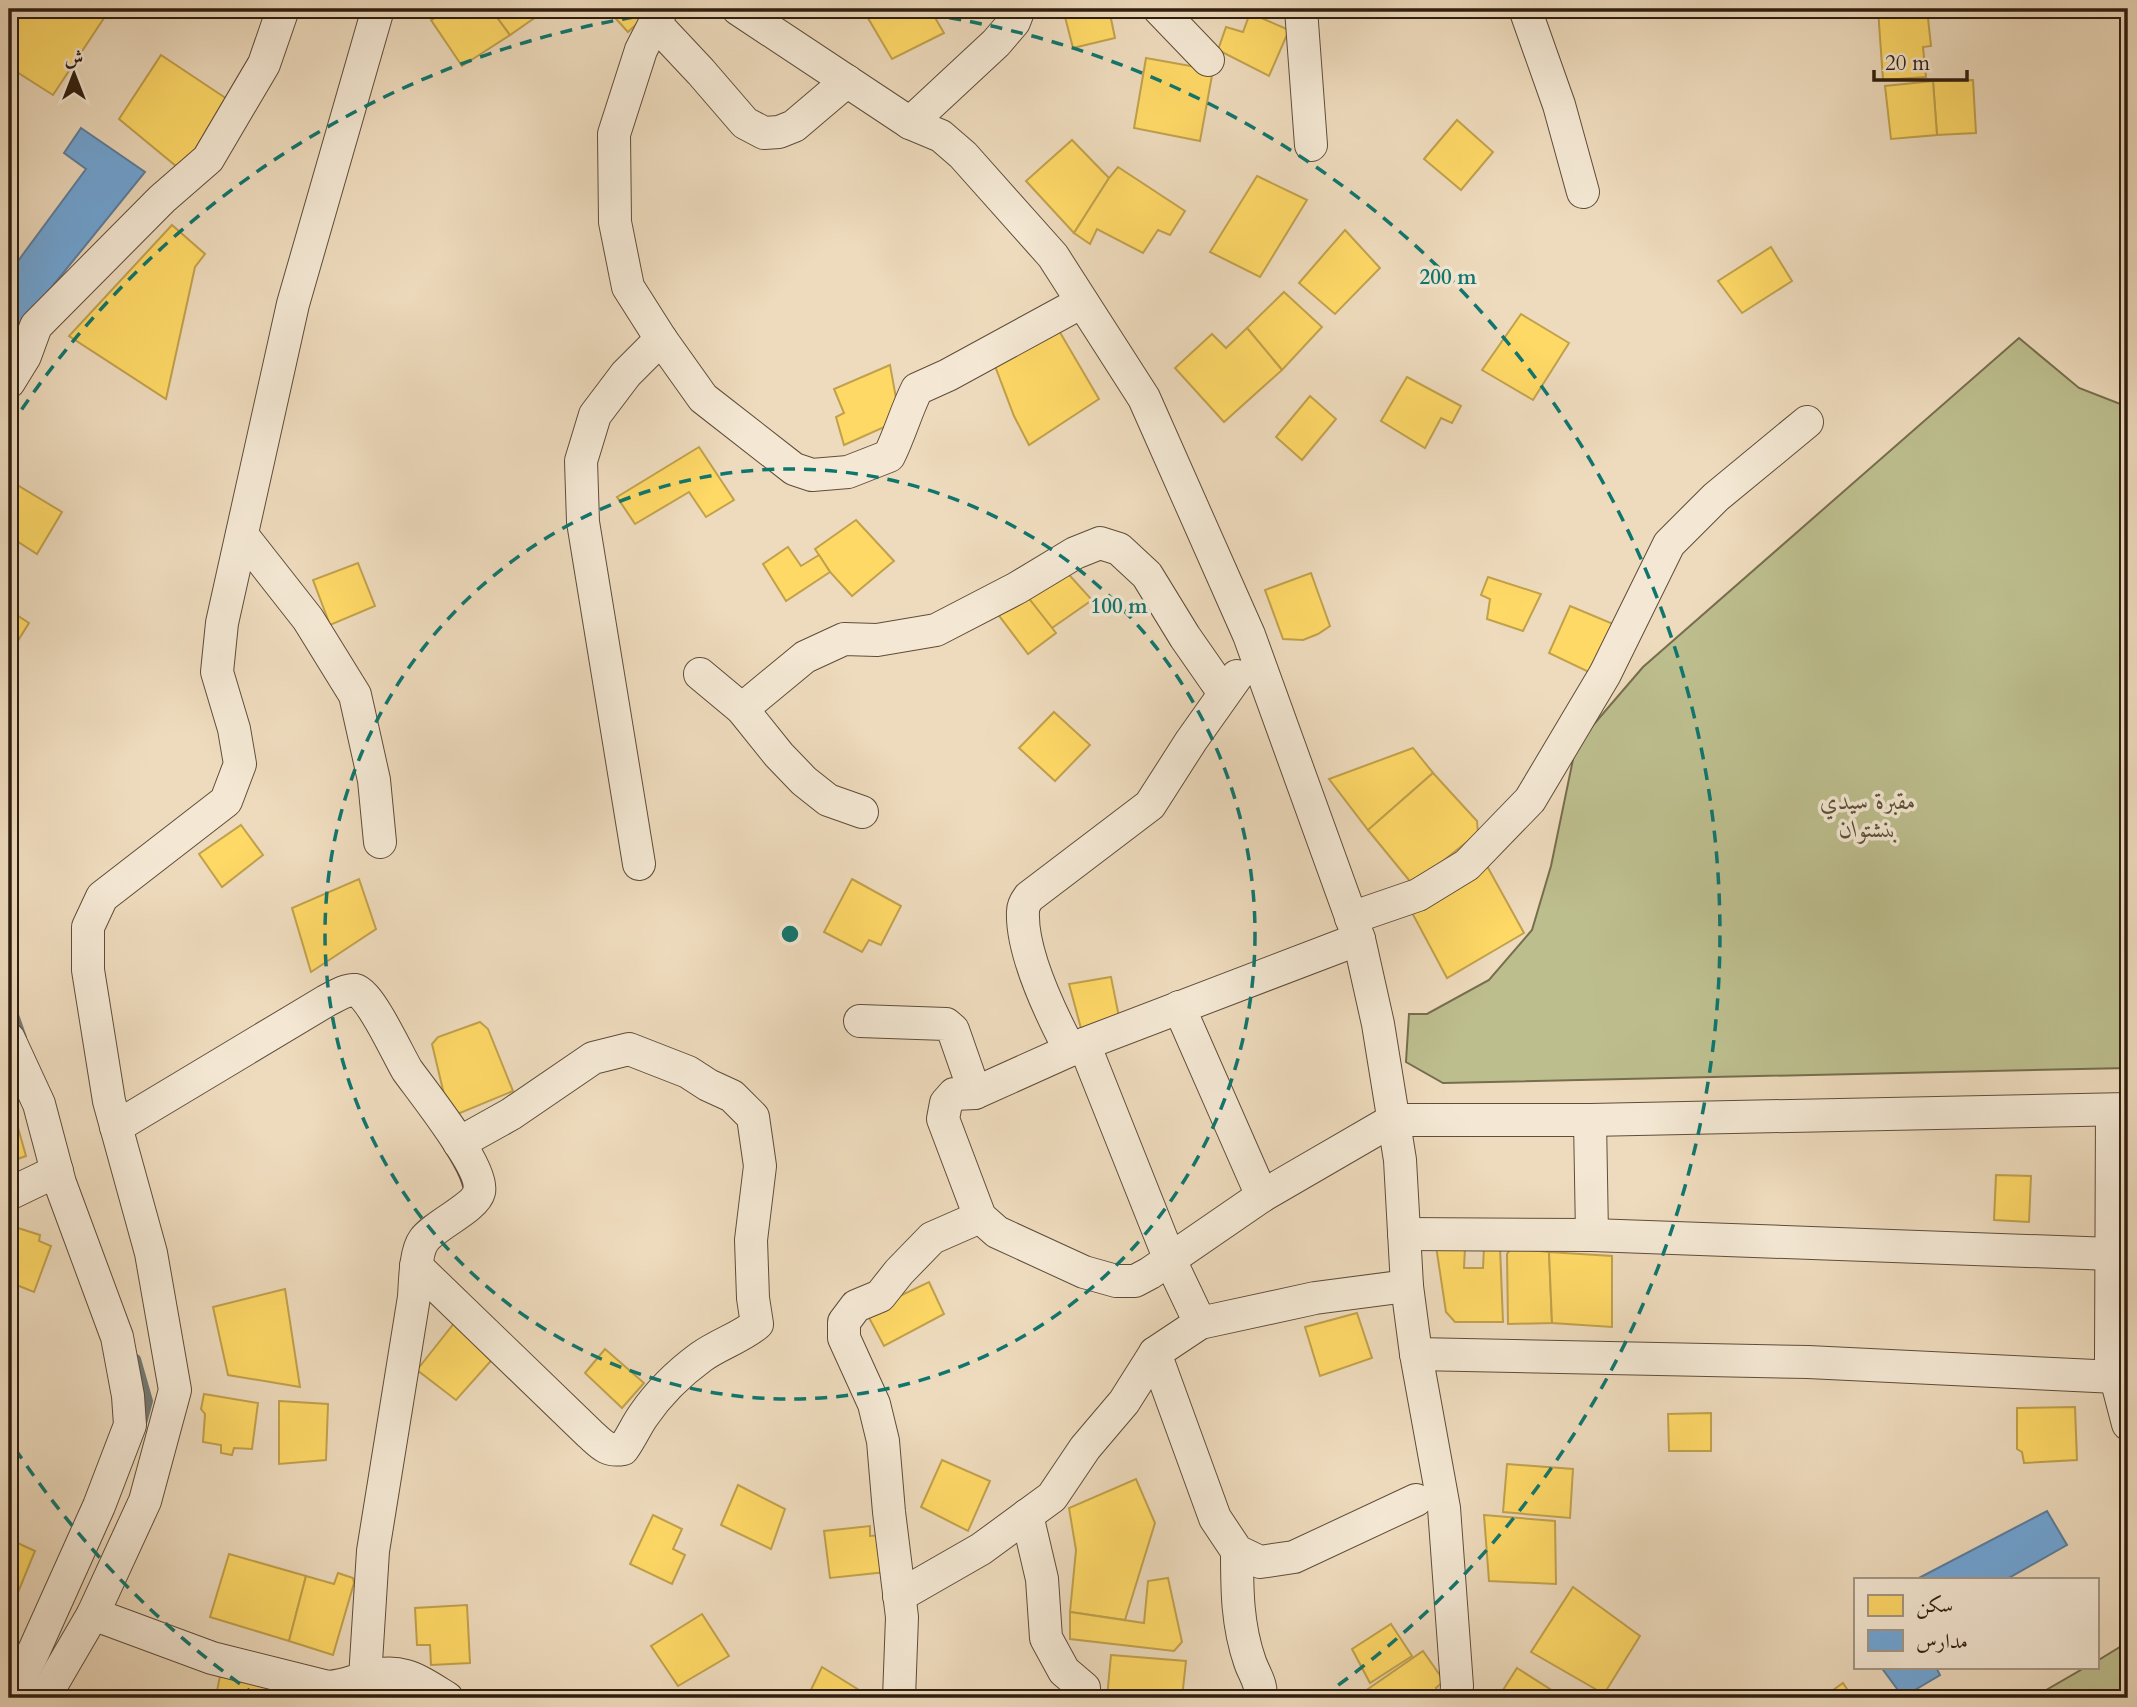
<svg xmlns="http://www.w3.org/2000/svg" width="2137" height="1707" viewBox="0 0 2137 1707" font-family="Cardo,Amiri,serif">
<style>
.green{fill:#bdbe8e;stroke:#766e4e;stroke-width:2}
.homes{fill:#ffd966;stroke:#c1a14c;stroke-width:2}
.schools{fill:#6fa8dc;stroke:#5c7f9e;stroke-width:2}
.lines{fill:none;stroke-linecap:round;stroke-linejoin:round}
.stream{stroke:#727a77;stroke-width:10}
.minor-casing{stroke:#5f4d3a;stroke-width:34}
.minor{stroke:#f4e8d4;stroke-width:32}
.ring{fill:none;stroke:#0f766e;stroke-width:3.5;stroke-dasharray:12 9}
.labels{text-anchor:middle;stroke-width:7;stroke-linejoin:round;paint-order:stroke}
.park-label{font-size:24px;font-style:italic;fill:#5a4e35;stroke:#f4e8d4}
.centre{fill:#0f766e;stroke:#f4e8d4;stroke-width:3.5}
.ring-label{font-size:21px;text-anchor:middle;font-weight:bold;fill:#0f766e;stroke:#f4e8d4;stroke-width:7;stroke-linejoin:round;paint-order:stroke}
</style>
<rect width="100%" height="100%" fill="#eedbbd"/>
<filter id="stains"><feTurbulence type="fractalNoise" baseFrequency=".00286" numOctaves="4"/><feColorMatrix values="0 0 0 0 .2 0 0 0 0 .09 0 0 0 0 .02 0 0 0 .5 -.17"/></filter>
<radialGradient id="worn" r=".72"><stop offset=".6" stop-color="#630" stop-opacity="0"/><stop offset="1" stop-color="#630" stop-opacity=".3"/></radialGradient>
<g class="green">
<polygon points="2019,338 2079,388 2128,407 2128,1068 1443,1083 1406,1062 1409,1014 1427,1014 1489,980 1532,930 1551,866 1576,745 1643,667"/>
<polygon points="2128,1642 2128,1698 2045,1698 2041,1693 2086,1667 2097,1667 2097,1661"/>
</g>
<g class="homes">
<polygon points="9,9 110,9 53,95 9,67"/>
<polygon points="451,9 491,9 510,35 462,66 431,20"/>
<polygon points="491,9 527,9 533,19 510,35"/>
<polygon points="527,9 548,9 533,19"/>
<polygon points="607,9 653,9 628,32"/>
<polygon points="872,9 930,9 944,33 892,59 865,13"/>
<polygon points="1063,9 1109,9 1115,38 1073,48"/>
<polygon points="1878,9 1927,9 1931,46 1923,47 1926,77 1883,80"/>
<polygon points="1250,13 1289,30 1269,76 1218,50 1226,27 1243,32"/>
<polygon points="161,55 230,101 196,157 176,166 119,119"/>
<polygon points="1146,58 1213,70 1200,141 1134,128"/>
<polygon points="1973,80 1976,133 1937,135 1933,81"/>
<polygon points="1933,81 1937,135 1891,139 1885,86"/>
<polygon points="1457,120 1493,152 1461,190 1424,159"/>
<polygon points="1072,140 1109,178 1074,233 1026,181"/>
<polygon points="1118,167 1185,211 1170,235 1158,230 1143,253 1097,229 1090,244 1074,233 1109,178"/>
<polygon points="1257,176 1307,200 1260,277 1210,252"/>
<polygon points="172,225 205,254 195,267 166,399 69,336"/>
<polygon points="1345,230 1380,268 1335,314 1299,283"/>
<polygon points="1771,247 1792,281 1742,313 1718,281"/>
<polygon points="1284,292 1322,327 1282,370 1247,328"/>
<polygon points="1521,314 1569,343 1533,400 1482,370"/>
<polygon points="1247,328 1282,370 1224,422 1175,368 1212,334 1226,348"/>
<polygon points="1058,329 1099,399 1029,445 1014,416 992,358"/>
<polygon points="890,365 900,420 844,445 836,417 844,413 834,389"/>
<polygon points="1407,377 1461,406 1452,423 1441,418 1425,448 1381,421"/>
<polygon points="1310,396 1336,419 1302,460 1276,437"/>
<polygon points="699,447 734,500 706,517 689,492 635,524 617,497"/>
<polygon points="9,480 62,512 37,554 9,536"/>
<polygon points="856,520 894,561 852,596 830,572 815,549"/>
<polygon points="788,547 801,566 819,555 830,572 786,601 763,564"/>
<polygon points="358,563 375,606 330,625 313,580"/>
<polygon points="1062,567 1092,600 1052,628 1023,591"/>
<polygon points="1311,573 1330,626 1318,634 1303,640 1283,639 1265,590"/>
<polygon points="1488,577 1541,594 1523,631 1487,619 1490,599 1481,595"/>
<polygon points="1023,591 1056,633 1028,654 994,609"/>
<polygon points="1570,606 1618,626 1595,675 1549,653"/>
<polygon points="9,610 29,623 9,655"/>
<polygon points="1054,712 1090,745 1055,781 1019,748"/>
<polygon points="1413,748 1433,773 1368,830 1329,779"/>
<polygon points="1433,773 1477,821 1478,833 1413,885 1368,830"/>
<polygon points="241,825 263,855 222,887 199,854"/>
<polygon points="1487,866 1524,933 1447,978 1410,909"/>
<polygon points="359,879 376,929 311,972 292,908"/>
<polygon points="852,879 901,906 881,945 869,940 862,952 824,932"/>
<polygon points="1111,977 1120,1022 1082,1032 1069,984"/>
<polygon points="480,1022 488,1029 513,1091 460,1113 448,1111 432,1044 438,1037"/>
<polygon points="9,1096 26,1156 9,1162"/>
<polygon points="1996,1175 2031,1176 2029,1222 1994,1220"/>
<polygon points="18,1228 40,1235 39,1241 51,1246 34,1292 9,1282 9,1262"/>
<polygon points="1436,1246 1465,1248 1464,1268 1483,1268 1484,1247 1500,1247 1503,1322 1455,1322 1446,1312"/>
<polygon points="1511,1248 1549,1252 1552,1323 1508,1324 1507,1254"/>
<polygon points="1549,1252 1612,1256 1612,1327 1552,1323"/>
<polygon points="929,1282 944,1314 884,1346 866,1312"/>
<polygon points="285,1289 300,1387 228,1375 213,1307"/>
<polygon points="1357,1313 1372,1358 1320,1376 1305,1327"/>
<polygon points="459,1317 498,1353 456,1400 417,1370"/>
<polygon points="605,1349 644,1383 622,1408 585,1373"/>
<polygon points="204,1394 258,1403 252,1449 234,1448 232,1455 221,1453 221,1445 203,1442 205,1414 201,1409"/>
<polygon points="279,1401 328,1404 326,1460 279,1464"/>
<polygon points="2075,1407 2077,1460 2024,1463 2022,1452 2017,1449 2017,1408"/>
<polygon points="1711,1413 1711,1451 1669,1451 1668,1414"/>
<polygon points="942,1460 990,1481 968,1531 921,1507"/>
<polygon points="1507,1464 1573,1469 1570,1518 1503,1512"/>
<polygon points="1136,1479 1155,1523 1125,1620 1070,1612 1076,1550 1069,1508"/>
<polygon points="738,1485 785,1509 771,1549 721,1525"/>
<polygon points="653,1515 682,1529 673,1549 685,1555 672,1584 630,1564"/>
<polygon points="1484,1515 1555,1521 1556,1584 1489,1581"/>
<polygon points="870,1526 870,1536 882,1535 886,1572 830,1578 824,1531"/>
<polygon points="9,1539 35,1551 12,1607 9,1605"/>
<polygon points="229,1554 306,1576 289,1641 210,1617"/>
<polygon points="338,1573 353,1578 354,1583 333,1655 289,1641 306,1576 334,1584"/>
<polygon points="1168,1578 1182,1642 1174,1651 1070,1639 1070,1612 1144,1623 1148,1581"/>
<polygon points="1573,1587 1640,1636 1604,1694 1531,1652"/>
<polygon points="467,1605 470,1663 431,1665 430,1645 417,1645 415,1608"/>
<polygon points="702,1614 729,1656 678,1686 651,1646"/>
<polygon points="1391,1624 1412,1656 1370,1683 1352,1649"/>
<polygon points="1423,1651 1444,1681 1436,1688 1443,1698 1374,1698 1368,1689"/>
<polygon points="1111,1655 1186,1661 1182,1698 1107,1698"/>
<polygon points="222,1666 276,1680 272,1698 216,1696"/>
<polygon points="822,1667 867,1695 866,1698 807,1698"/>
<polygon points="1517,1668 1564,1698 1498,1698"/>
<polygon points="1843,1683 1853,1698 1822,1698"/>
</g>
<g class="schools">
<polygon points="81,128 145,172 21,325 9,317 9,256 18,261 86,169 64,153"/>
<polygon points="2047,1511 2067,1545 2007,1579 1917,1579"/>
<polygon points="1881,1667 1936,1667 1940,1675 1903,1697"/>
</g>
<g class="lines">
<g class="stream">
<polyline points="9,1001 22,1038"/>
<polyline points="136,1359 148,1401 142,1423"/>
</g>
<defs>
<g id="minor">
<path d="M 662,9 L 641,50 L 614,134 L 615,222 L 628,287 L 661,339 L 703,398 L 794,469 L 812,475 L 848,472 L 889,456 C 900,434 906,411 917,389 L 948,375 L 1082,302"/>
<polyline points="738,9 910,123 941,136 963,155 1053,256 1144,398 1249,635 1359,939 1378,1024 1400,1160 1407,1286 1416,1354 1444,1508 1457,1686 1456,1698"/>
<polyline points="1159,9 1208,60"/>
<polyline points="1301,9 1311,145"/>
<polyline points="1525,9 1559,105 1583,192"/>
<polyline points="655,23 701,72 745,123 764,133 779,132 794,126 847,81"/>
<polyline points="910,123 996,43 1014,22 1019,9"/>
<polyline points="9,382 25,356 36,326 162,199 208,159 264,64 283,9"/>
<polyline points="242,535 308,619 355,695 374,780 380,842"/>
<polyline points="700,674 742,709 779,755 804,781 828,800 862,812"/>
<polyline points="742,709 805,657 844,639 877,640 936,630 1017,588 1075,553 1100,543 1119,549 1147,575 1185,637 1224,693"/>
<polyline points="639,864 583,522 581,461 595,415 626,374 661,339"/>
<polyline points="1351,918 1418,895 1467,865 1530,800 1605,674 1669,544 1716,497 1807,422"/>
<polyline points="1179,1007 1262,1196"/>
<polyline points="860,1021 946,1024 953,1030 975,1093 954,1094 946,1103 943,1119 980,1217 997,1232 1084,1272 1116,1281 1135,1281 1150,1273 1262,1196 1393,1120 1590,1120 2128,1109"/>
<polyline points="9,1039 39,1104 60,1183 117,1337 128,1396 130,1425 99,1506 32,1655 9,1698"/>
<polyline points="1084,1044 1170,1260 1200,1323"/>
<path d="M 1070,1050 C 1051,1014 1021,952 1023,911 C 1023,906 1026,901 1029,897 L 1150,805 L 1191,741 L 1237,676"/>
<polyline points="975,1093 1084,1044 1359,939"/>
<polyline points="2112,1110 2111,1359 2128,1424"/>
<polyline points="1590,1120 1592,1235"/>
<path d="M 116,1127 L 326,1001 C 334,997 346,989 355,990 C 370,993 398,1055 407,1070 C 422,1091 485,1169 479,1192 C 475,1208 435,1225 424,1240 C 415,1252 415,1283 414,1297 L 373,1551 L 365,1678"/>
<polyline points="9,1194 57,1171"/>
<polyline points="1404,1234 1592,1235 2112,1254"/>
<path d="M 416,1266 L 590,1434 C 601,1444 607,1452 623,1449 C 631,1438 636,1426 643,1416 C 658,1394 679,1373 701,1357 C 719,1344 740,1338 757,1324 L 753,1298 L 751,1240 L 760,1166 L 753,1117 L 732,1096 L 708,1085 L 688,1072 L 629,1049 L 593,1058 L 511,1114 L 459,1143"/>
<polyline points="1407,1286 1315,1298 1200,1323 1155,1353 1215,1518 1237,1551 1260,1562 1294,1557 1416,1500"/>
<polyline points="1416,1354 1808,1362 2116,1377"/>
<polyline points="1027,1515 1042,1579 1046,1638 1064,1671 1084,1688 1083,1698"/>
<path d="M 1237,1551 C 1237,1589 1237,1625 1250,1662 C 1254,1674 1263,1685 1260,1698"/>
<polyline points="899,1596 981,1549 1052,1497 1085,1448 1124,1402 1155,1353"/>
<path d="M 93,1614 L 212,1658 L 328,1687 C 343,1686 352,1682 365,1678 C 400,1666 418,1680 447,1698"/>
<polyline points="44,1698 93,1614 145,1501 175,1390 151,1253 109,1101 88,970 88,927 102,897 226,801 240,764 234,729 217,672 222,623 293,304 378,9"/>
<polyline points="899,1698 902,1617 889,1512 883,1441 874,1404 844,1338 844,1322 856,1306 880,1296 899,1272 932,1238 980,1217"/>
</g>
</defs>
<use href="#minor" class="minor-casing"/>
<use href="#minor" class="minor"/>
</g>
<g class="ring">
<circle cx="790" cy="934" r="465"/>
<path d="M257 1696A930 930 0 0 1 10 1441M10 427A930 930 0 0 1 693 9M887 9A930 930 0 0 1 1323 1696"/>
</g>
<g class="labels">
<g class="park-label">
<text x="1868" y="809">مقبرة سيدي<tspan x="1868" dy="28">بنشتوان</tspan></text>
</g>
</g>
<circle cx="790" cy="934" r="10" class="centre"/>
<g class="ring-label">
<text x="1448" y="284">200 m</text>
<text x="1119" y="613">100 m</text>
</g>
<rect width="2137" height="1707" fill="none" stroke="#eedbbd" stroke-width="35"/>
<rect x="10" y="10" width="2116" height="1686" fill="none" stroke="#2f1e0f" stroke-width="3.5"/>
<rect x="18" y="18" width="2102" height="1672" fill="none" stroke="#2f1e0f" stroke-width="2"/>
<rect x="1854" y="1578" width="245" height="91" fill="#f4e8d4" stroke="#a59785" stroke-width="2"/>
<rect x="1868" y="1595" width="35" height="21" fill="#ffd966" stroke="#a59785" stroke-width="2"/>
<text x="1916" y="1612" font-size="21" fill="#2f1e0f">سكن</text>
<rect x="1868" y="1630" width="35" height="21" fill="#6fa8dc" stroke="#a59785" stroke-width="2"/>
<text x="1916" y="1648" font-size="21" fill="#2f1e0f">مدارس</text>
<g transform="translate(74 74)" stroke="#f4e8d4" stroke-width="5" paint-order="stroke">
<path d="M0-5L12 26L0 18L-12 26Z" fill="#2f1e0f"/>
<text y="-10" font-size="19" font-weight="bold" text-anchor="middle" fill="#2f1e0f">ش</text>
</g>
<path d="M1874 70v10h93v-10" fill="none" stroke="#2f1e0f" stroke-width="3.5"/>
<text x="1885" y="70" font-size="21" fill="#2f1e0f" stroke="#f4e8d4" stroke-width="5" paint-order="stroke">20 m</text>
<rect width="100%" height="100%" filter="url(#stains)"/>
<rect width="100%" height="100%" fill="url(#worn)"/>
</svg>
